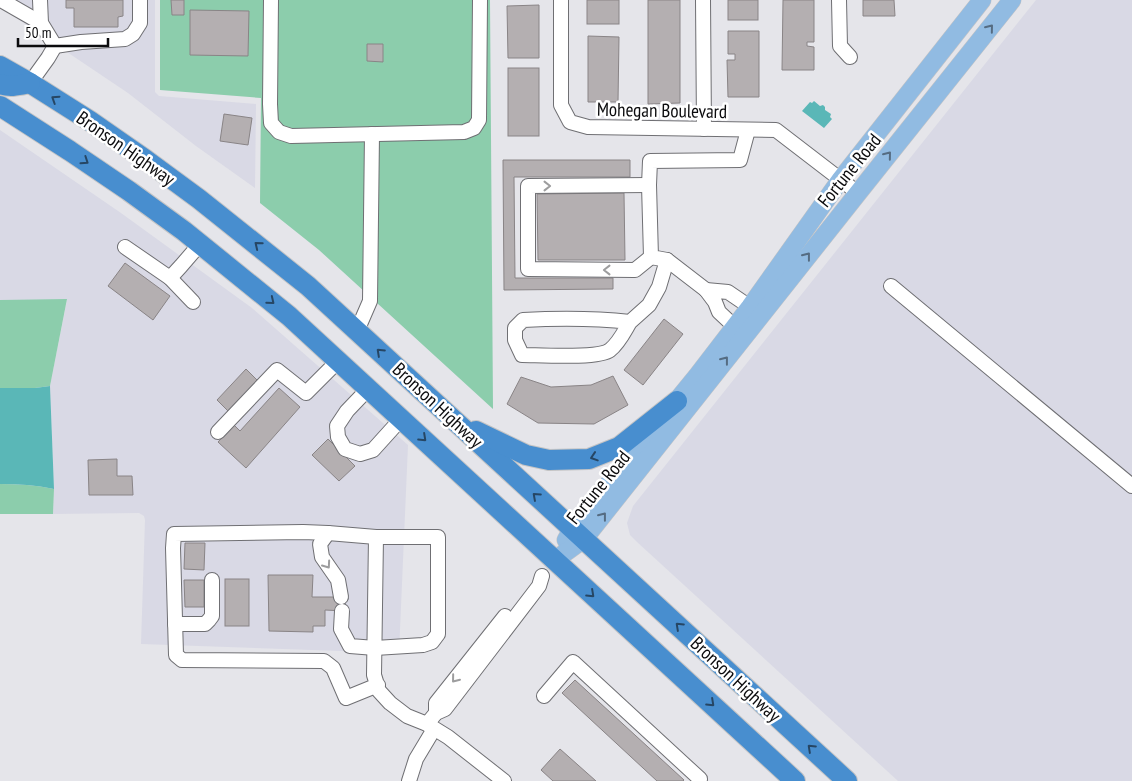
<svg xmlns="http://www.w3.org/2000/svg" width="1132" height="781" viewBox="0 0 1132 781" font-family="'PT Sans Narrow',sans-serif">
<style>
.built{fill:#d9d9e5}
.green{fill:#8ccdac}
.water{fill:#5ab7b7}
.building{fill:#b4afb1;stroke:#898486}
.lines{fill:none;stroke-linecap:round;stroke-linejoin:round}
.minor-casing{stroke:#6f6f73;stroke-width:16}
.major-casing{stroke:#c4c4c5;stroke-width:19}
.highway-casing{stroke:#c4c4c5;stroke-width:22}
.minor{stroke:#fff;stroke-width:14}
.major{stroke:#91bbe2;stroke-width:18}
.highway{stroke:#488ecf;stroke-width:20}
.oneway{stroke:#556c82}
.oneway2{stroke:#264664}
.oneway3{stroke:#9d9d9e}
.labels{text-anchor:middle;stroke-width:5;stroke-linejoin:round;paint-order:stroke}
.street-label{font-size:19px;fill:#0b0b0d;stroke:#fff}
</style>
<rect width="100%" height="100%" fill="#e5e5ea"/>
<g class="built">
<polygon points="0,0 155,0 155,92 159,96 256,104 255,188 196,146 128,93 0,7"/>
<polygon points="1036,0 1132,0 1132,781 898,781 637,542 630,535 627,523 633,506"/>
<polygon points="0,130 121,213 252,308 408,445 399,653 141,644 145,520 144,516 139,513 53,514 54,489 50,386 67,300 0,300"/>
</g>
<g class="green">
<polygon points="160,0 490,0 493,409 319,250 260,203 261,98 160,90"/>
<polygon points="67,299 50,386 35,388 0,388 0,300"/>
<path d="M 0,484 C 18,484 36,485 54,489 L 53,514 L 0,514 Z"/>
</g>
<g class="water">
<polygon points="814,101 820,106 823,105 825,107 825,110 831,114 830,117 832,119 824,128 802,111 810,102 812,103"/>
<path d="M 50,386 L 54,489 C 36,485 18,484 0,484 L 0,388 L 35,388 Z"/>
</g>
<g class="building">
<polygon points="66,0 123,0 123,16 118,17 118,27 74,27 74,8 66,8"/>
<polygon points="171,0 184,0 184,15 172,15"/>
<rect x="587" y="0" width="32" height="24"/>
<polygon points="648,0 680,0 680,103 648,104"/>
<rect x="728" y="0" width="30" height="20"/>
<polygon points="783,0 814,0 814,42 807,42 807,46 814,47 814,70 782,70"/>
<polygon points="863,0 894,0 895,16 863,16"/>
<polygon points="539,5 539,58 508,58 507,6"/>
<polygon points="190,10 249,11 248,56 190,55"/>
<polygon points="728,31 759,31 759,97 728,97 727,60 735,60 735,54 728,54"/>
<polygon points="588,36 619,37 618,102 588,102"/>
<polygon points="367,44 383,44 383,62 367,61"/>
<rect x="508" y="68" width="31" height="68"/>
<polygon points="224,114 252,118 248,145 220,141"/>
<polygon points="503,160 630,160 630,177 514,177 515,278 613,278 613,289 504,290"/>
<polygon points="624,193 625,260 538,260 537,194"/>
<polygon points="125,263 170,296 153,320 108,286"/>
<polygon points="664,319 683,334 643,385 624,370"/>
<polygon points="246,369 258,381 229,412 217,400"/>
<polygon points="613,376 628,405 594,424 538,423 507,404 521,377 551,387 591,385"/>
<polygon points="279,388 300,407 246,468 218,442 234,425 240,431"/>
<polygon points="328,439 355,466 339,481 312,455"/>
<polygon points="117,459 117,476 132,476 133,495 89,495 88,460"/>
<polygon points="185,543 205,543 204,570 184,569"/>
<polygon points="268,575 313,575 312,597 345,597 345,611 325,610 325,626 313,626 313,632 269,631"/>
<rect x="225" y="579" width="24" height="47"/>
<polygon points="184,580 204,580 204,607 185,607"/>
<polygon points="575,680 684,780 683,781 657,781 562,693"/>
<polygon points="560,749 596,781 553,781 541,770"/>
</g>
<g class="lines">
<defs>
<g id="minor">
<polyline points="1,0 41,23"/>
<polyline points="271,0 270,104 271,123 279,132 291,136 464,132 474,128 479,120 480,0"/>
<polyline points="561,0 561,105 570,122 588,127 776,130 858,193"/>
<polyline points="703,0 704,129"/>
<polyline points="839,0 840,46 850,57"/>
<polyline points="55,46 81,42 125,39 133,34 140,23 140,0"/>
<polyline points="30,83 48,58 55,46 41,23 40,0"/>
<polyline points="649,185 528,186 528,269 635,270 651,257"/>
<polyline points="125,247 170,278 181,266 200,244"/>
<polyline points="170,278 193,302"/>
<polyline points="891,286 1132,486"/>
<polyline points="706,290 667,260 651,257 649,185 650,161 740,160 748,130"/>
<path d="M 630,322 C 624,332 619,343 610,350 C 599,359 538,355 522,355 L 515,340 L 515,328 L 523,320 C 559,318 594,318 630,322 L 649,305 L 659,287 L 667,260"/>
<polyline points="735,327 719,312 715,302 706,290 728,292 750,307"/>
<polyline points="357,331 370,301 372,134"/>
<polyline points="369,388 347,411 337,426 338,437 345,449 360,454 373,450 401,419"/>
<polyline points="218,432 277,370 306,393 339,360"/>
<polyline points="328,533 320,544 322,557 338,580 341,597"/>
<polyline points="342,611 341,629 350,646 375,648 423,645 432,642 438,634 438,537 376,537"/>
<polyline points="175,624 205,624 209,620 212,616 212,580"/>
<polyline points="378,685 346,698 333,668 324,661 182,660 176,655 173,548 174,534 303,532 328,533 376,537 374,675 379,691 390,703 407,716 427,724"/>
<polyline points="544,696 573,662 700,779"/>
<polyline points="436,713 436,703 505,616"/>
<polyline points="409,781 416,759 434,729"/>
<polyline points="504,781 448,737 427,724 436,713 445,709 539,586 542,576"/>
</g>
<g id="major">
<polyline points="566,540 572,529 697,376 750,307 841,179 982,0"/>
<polyline points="555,560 584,539 858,193 1012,0"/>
</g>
<g id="highway">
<polyline points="0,66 30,83 90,121 146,160 199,199 308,286 847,781"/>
<path d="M 0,84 C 10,88 20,85 30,83"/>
<polyline points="0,106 70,151 129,191 184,231 289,316 795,781"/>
<polyline points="476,431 526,455 549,460 589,459 619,447 677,401"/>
</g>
</defs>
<use href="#minor" class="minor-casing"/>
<use href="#major" class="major-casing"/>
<use href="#highway" class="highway-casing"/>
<use href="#minor" class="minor"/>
<use href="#major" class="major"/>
<use href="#highway" class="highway"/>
</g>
<defs><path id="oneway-chevron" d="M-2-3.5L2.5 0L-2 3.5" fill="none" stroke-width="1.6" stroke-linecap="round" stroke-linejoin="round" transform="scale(1.25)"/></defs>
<g class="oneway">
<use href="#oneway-chevron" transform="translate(990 28) rotate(-51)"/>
<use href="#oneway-chevron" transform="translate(888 155) rotate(-51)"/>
<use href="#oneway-chevron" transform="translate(807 256) rotate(-52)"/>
<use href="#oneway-chevron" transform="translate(725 360) rotate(-52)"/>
<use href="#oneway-chevron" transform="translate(603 516) rotate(-52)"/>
</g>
<g class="oneway2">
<use href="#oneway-chevron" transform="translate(55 99) rotate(-147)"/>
<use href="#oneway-chevron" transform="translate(85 161) rotate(34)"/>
<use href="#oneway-chevron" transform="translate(258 245) rotate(-141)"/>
<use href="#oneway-chevron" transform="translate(271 301) rotate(39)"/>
<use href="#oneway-chevron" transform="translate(380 352) rotate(-137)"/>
<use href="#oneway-chevron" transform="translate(423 438) rotate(43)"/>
<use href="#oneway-chevron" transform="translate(594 457) rotate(162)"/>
<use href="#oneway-chevron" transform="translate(536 496) rotate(-138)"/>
<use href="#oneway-chevron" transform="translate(591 594) rotate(43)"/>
<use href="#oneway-chevron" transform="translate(679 626) rotate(-137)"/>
<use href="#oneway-chevron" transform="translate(711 703) rotate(43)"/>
<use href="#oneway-chevron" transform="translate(811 748) rotate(-137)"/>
</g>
<g class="oneway3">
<use href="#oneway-chevron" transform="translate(547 186)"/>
<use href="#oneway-chevron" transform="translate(607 270) rotate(-180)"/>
<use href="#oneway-chevron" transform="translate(327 565) rotate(55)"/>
<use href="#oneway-chevron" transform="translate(455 679) rotate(129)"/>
</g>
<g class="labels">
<g class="street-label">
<text transform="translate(662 110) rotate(1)" y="7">Mohegan Boulevard</text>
<text transform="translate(126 148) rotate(35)" y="7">Bronson Highway</text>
<text transform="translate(849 170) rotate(-51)" y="7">Fortune Road</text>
<text transform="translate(438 405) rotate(43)" y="7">Bronson Highway</text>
<text transform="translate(598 487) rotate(-51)" y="7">Fortune Road</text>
<text transform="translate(736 679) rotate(43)" y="7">Bronson Highway</text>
</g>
</g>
<path d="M18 38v8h90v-8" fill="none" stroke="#0b0b0d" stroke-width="2.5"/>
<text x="25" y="38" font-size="15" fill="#0b0b0d" stroke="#ffffff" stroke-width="4" paint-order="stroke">50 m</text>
</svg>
